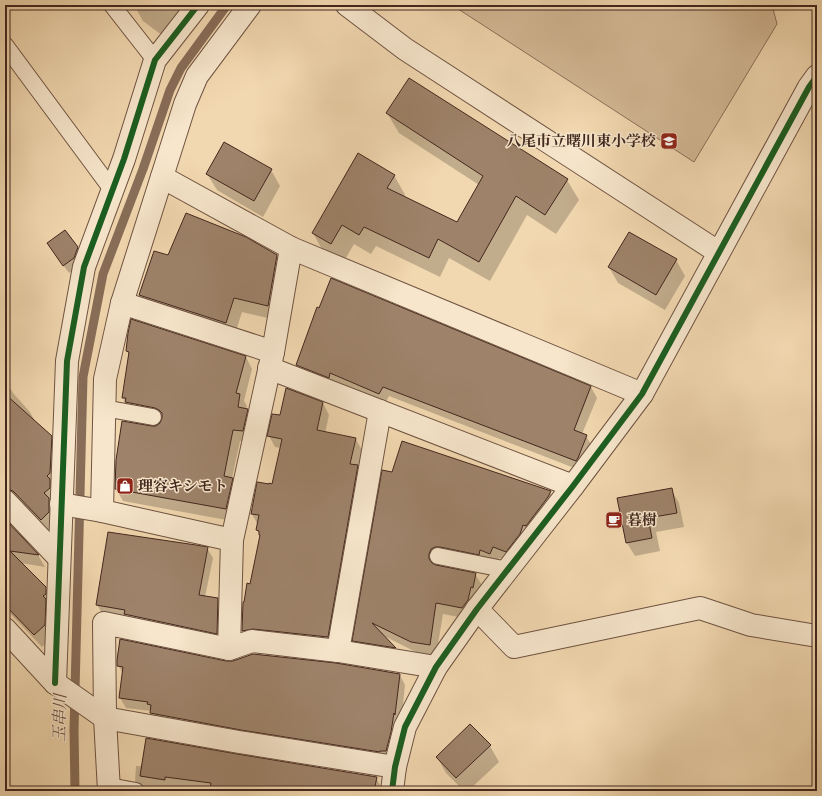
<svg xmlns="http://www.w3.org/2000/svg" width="822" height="796" viewBox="0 0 822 796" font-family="Vollkorn,'Noto Serif JP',serif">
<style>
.green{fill:#d4ba97;stroke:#8b705a}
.shadow{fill:#0003}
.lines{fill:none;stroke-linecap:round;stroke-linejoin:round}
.stream{stroke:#886d58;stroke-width:9}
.building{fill:#9e836a;stroke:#42271e}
.lane-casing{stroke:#6e5342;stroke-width:18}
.street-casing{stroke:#6e5342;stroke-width:24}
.lane{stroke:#f7e6cc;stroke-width:16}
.street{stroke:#f7e6cc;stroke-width:22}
.cycleway-casing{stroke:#f7e6cc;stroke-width:8}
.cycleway{stroke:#1b5e20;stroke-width:6}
.labels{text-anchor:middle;stroke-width:3;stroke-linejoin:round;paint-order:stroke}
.poi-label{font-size:15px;font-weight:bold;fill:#42271e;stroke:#f7e6cc;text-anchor:start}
.water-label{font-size:16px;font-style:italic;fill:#654a3b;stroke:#f7e6cc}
</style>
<rect width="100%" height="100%" fill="#f2d8b0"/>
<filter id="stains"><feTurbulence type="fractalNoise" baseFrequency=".005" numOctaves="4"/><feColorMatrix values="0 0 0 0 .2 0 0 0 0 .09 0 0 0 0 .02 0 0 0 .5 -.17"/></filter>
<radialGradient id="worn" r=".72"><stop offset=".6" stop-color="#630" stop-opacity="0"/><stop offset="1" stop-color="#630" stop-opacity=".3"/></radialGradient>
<polygon class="green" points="452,5 772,5 777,24 694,162"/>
<g class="shadow">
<polygon points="134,5 196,5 167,39 143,21"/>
<polygon points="387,113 567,180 579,200 556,234 527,215 490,281 449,258 440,277 376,246 371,254 354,244 343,263 324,253 313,233 394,175 405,195 404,198 458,223 479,185 399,133"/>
<polygon points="271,170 280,186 263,217 217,190 207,174"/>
<polygon points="48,244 77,248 82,256 78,266 69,273 53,251"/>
<polygon points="276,255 285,270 276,320 242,312 234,337 148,310 140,295 168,257"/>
<polygon points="676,260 685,276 665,310 618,283 609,267"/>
<polygon points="127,351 246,357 252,369 244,401 247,406 246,409 247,410 254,421 249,443 240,441 232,478 239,490 232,521 123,501 116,489 156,427 161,424 163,419 133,414 123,398 130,356"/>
<polygon points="297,365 591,387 597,398 582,434 586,436 592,446 582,471 389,396 385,404 303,375"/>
<polygon points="5,381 9,386 13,393 30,412 37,425 51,437 59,450 56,526 49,533 5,504"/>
<polygon points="323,403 329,415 325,433 355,438 362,450 358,468 364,477 334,648 250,642 243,631 244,603 251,585 261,536 257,530 258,525 252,514 273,485 281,448 275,447 269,436 281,417"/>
<polygon points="383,471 550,492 557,503 512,563 499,558 497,564 437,561 435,566 475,574 482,585 469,619 443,614 436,656 418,653 384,636 395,648 401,659 360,652 354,641"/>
<polygon points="671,489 679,503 684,527 656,532 660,551 635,556 627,543"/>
<polygon points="5,521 38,555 45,567 21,563 45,587 53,601 52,638 42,647 5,608"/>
<polygon points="207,548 213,558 205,597 217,599 223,608 222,643 102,614 97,604"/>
<polygon points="226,662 400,675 405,685 401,724 392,761 156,723 151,713 151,711 126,708 120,698 123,674 118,665"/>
<polygon points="490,746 499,762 468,791 464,791 446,773 437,757"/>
<polygon points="136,766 376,778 383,790 383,791 188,791 172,789 171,791 160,790 160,791 141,791 135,781"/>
</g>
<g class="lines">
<polyline class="stream" points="75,791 74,730 83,377 103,274 143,169 170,90 181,68 227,5"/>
</g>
<g class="building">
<polygon points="409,78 568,179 545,215 516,196 479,262 438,239 429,258 364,227 359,235 342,225 331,244 312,233 358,153 395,175 387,188 457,222 483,176 386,113"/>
<polygon points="224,142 272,169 254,201 206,174"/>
<polygon points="186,213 246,237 277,255 268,306 234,298 226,323 139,295 154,251 168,255"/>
<polygon points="65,230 78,247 74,258 63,266 47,243"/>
<polygon points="629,232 677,259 656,295 608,267"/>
<polygon points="331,278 591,386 574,430 587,435 578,458 576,461 383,387 379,394 330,373 329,378 296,365 317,307 319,308"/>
<polygon points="131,319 246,356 236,393 240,394 238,407 248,409 243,431 233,430 224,476 233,478 226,509 115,489 116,460 122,421 152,426 156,426 160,423 162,418 162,413 159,410 155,408 125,402 126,398 122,398 129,352 126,351 128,333"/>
<polygon points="286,388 323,402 317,430 356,438 350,464 358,465 328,637 253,629 242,631 243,602 244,602 247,583 250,584 260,535 259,535 259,531 256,530 259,515 251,514 257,482 269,484 269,483 272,484 282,439 267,436 272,414 280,415"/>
<polygon points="5,394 52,436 50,473 47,476 50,479 50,488 44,493 49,498 49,512 41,520 14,492 9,489 5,489"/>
<polygon points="402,441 551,491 548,497 526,526 523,525 520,534 506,552 493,547 490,554 480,550 479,555 440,547 435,547 431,549 429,554 429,559 432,563 436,565 476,573 473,588 471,587 468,600 462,608 436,603 430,645 411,642 372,623 396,648 352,641 382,470 392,472"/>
<polygon points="672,488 677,513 648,518 652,538 626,543 617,498"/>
<polygon points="5,519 39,555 10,551 46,587 46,594 43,596 46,599 45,625 34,635 5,605"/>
<polygon points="108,532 196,545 208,547 199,595 218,598 217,634 124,614 125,610 96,605"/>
<polygon points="120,639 226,661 233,661 253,654 336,663 400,674 395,715 394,713 391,732 386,751 380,751 380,752 241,730 150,713 151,705 147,704 148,702 119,698 123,667 117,666 117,660"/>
<polygon points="470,724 491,745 456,778 436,757"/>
<polygon points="146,738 237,754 377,777 374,791 226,791 210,789 211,783 165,777 165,780 140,776"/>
</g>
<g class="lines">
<defs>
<g id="lane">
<polyline points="112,5 155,60"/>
<polyline points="5,45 113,191"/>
<polyline points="104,408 153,417"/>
<polyline points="438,556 508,570"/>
<polyline points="109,786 136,791"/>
</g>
<g id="street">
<polyline points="347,5 405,49 718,252"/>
<polyline points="162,177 291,248 642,394"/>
<polyline points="122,303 273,352"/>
<polyline points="269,368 573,486"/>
<polyline points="5,501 59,558"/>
<polyline points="61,504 102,511 232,540"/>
<polyline points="102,511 105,379 122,303 185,104 197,76 250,5"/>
<polyline points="477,609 514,647 700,608 751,625 817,636"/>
<polyline points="5,629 55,683 105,718 239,742 395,767"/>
<polyline points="229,649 232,540 273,352 291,248"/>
<polyline points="338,651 380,411"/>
<polyline points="55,683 67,361 84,267 124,159 155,60 198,5"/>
<polyline points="109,791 105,718 104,623 229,649 252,641 338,651 436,667"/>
<polyline points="392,791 395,767 405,727 436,667 477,609 573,486 642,394 809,87 817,76"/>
</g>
</defs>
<use href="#lane" class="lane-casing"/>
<use href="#street" class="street-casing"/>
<use href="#lane" class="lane"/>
<use href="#street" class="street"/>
<defs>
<g id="cycleway">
<polyline points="55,683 67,361 84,267 124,159 155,60 198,5"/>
<polyline points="392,791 395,767 405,727 436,667 477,609 573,486 642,394 809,87 817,76"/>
</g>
</defs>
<use href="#cycleway" class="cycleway-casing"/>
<use href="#cycleway" class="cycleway"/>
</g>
<defs>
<symbol id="school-square" viewBox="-11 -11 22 22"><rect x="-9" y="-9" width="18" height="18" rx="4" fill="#8f2418" stroke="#f7e6cc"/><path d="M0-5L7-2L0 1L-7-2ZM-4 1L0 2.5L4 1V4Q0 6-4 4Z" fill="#fff"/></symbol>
<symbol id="shop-square" viewBox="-11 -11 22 22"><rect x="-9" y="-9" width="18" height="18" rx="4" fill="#8f2418" stroke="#f7e6cc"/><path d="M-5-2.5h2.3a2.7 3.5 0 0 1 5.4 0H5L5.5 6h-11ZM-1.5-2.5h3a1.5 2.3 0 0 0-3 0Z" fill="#fff"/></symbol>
<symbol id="cafe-square" viewBox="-11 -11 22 22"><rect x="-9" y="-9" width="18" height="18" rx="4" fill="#8f2418" stroke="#f7e6cc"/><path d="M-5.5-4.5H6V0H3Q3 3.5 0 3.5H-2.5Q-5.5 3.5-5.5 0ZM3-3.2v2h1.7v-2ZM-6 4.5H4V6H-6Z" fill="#fff"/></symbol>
</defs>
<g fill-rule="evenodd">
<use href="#school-square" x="659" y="131" width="20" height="20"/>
<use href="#shop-square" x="115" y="476" width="20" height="20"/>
<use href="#cafe-square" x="604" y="510" width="20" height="20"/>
</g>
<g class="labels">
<g class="poi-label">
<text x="656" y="146" text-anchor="end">八尾市立曙川東小学校</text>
<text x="138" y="491">理容キシモト</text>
<text x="627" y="525">暮樹</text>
</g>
<g class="water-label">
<text transform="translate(59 718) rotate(-89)" y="6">玉串川</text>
</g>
</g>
<rect width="822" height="796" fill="none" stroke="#f2d8b0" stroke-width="20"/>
<rect x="6" y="6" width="810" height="784" fill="none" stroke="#42271e" stroke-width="2"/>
<rect x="10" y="10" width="802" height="776" fill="none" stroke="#42271e"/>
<rect width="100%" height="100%" filter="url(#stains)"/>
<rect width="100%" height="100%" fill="url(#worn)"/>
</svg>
